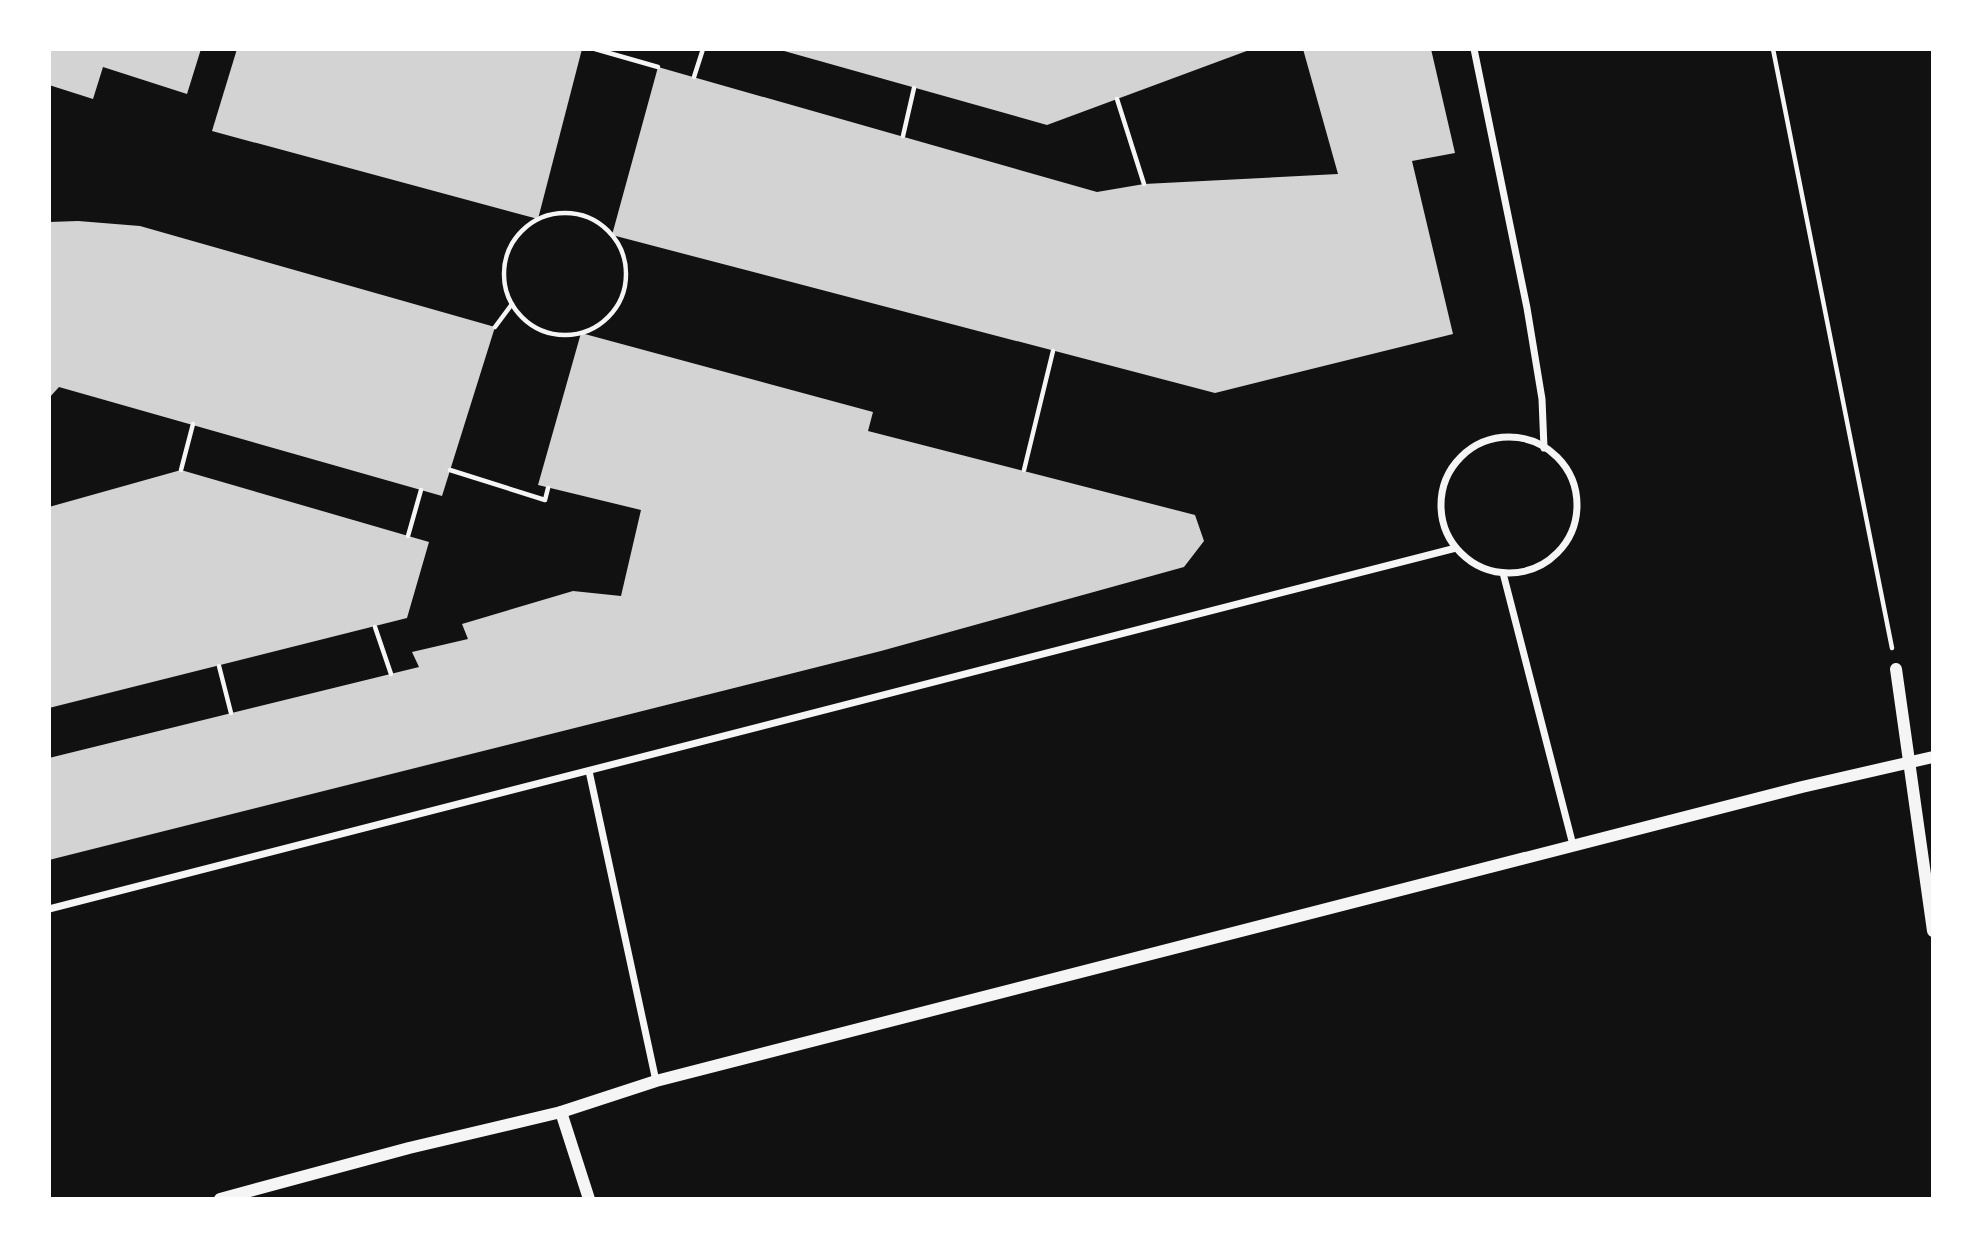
<svg xmlns="http://www.w3.org/2000/svg" width="1982" height="1248" viewBox="0 0 1982 1248" font-family="'IBM Plex Sans',sans-serif">
<style>
.building{fill:#d3d3d3}
.lines{fill:none;stroke-linecap:round;stroke-linejoin:round}
.path{stroke:#f5f5f5;stroke-width:4.5}
.minor{stroke:#f5f5f5;stroke-width:7}
.tertiary{stroke:#f5f5f5;stroke-width:12}
</style>
<rect width="100%" height="100%" fill="#111"/>
<g class="building">
<polygon points="49,49 201,49 187,94 103,67 93,99 49,85"/>
<polygon points="237,49 582,49 538,219 212,131"/>
<polygon points="777,49 1252,49 1047,125"/>
<polygon points="1303,49 1431,49 1455,153 1412,161 1453,334 1215,393 612,235 658,67 1097,192 1144,184 1338,174"/>
<polygon points="78,221 140,226 495,327 442,496 59,387 49,398 49,222"/>
<polygon points="581,333 873,412 868,431 1195,515 1204,541 1184,567 881,651 49,860 49,758 419,667 412,652 468,639 462,624 573,591 621,596 641,510 538,485"/>
<polygon points="181,470 429,542 407,618 49,708 49,507"/>
</g>
<g class="lines">
<g class="path">
<polyline points="595,49 658,67"/>
<polyline points="1773,49 1892,648"/>
<polyline points="694,77 703,49"/>
<polyline points="1117,99 1144,184"/>
<polyline points="903,136 914,88"/>
<circle cx="565" cy="274" r="61"/>
<polyline points="495,327 512,304"/>
<polyline points="181,470 193,424"/>
<polyline points="450,470 545,500 548,488"/>
<polyline points="1024,470 1053,351"/>
<polyline points="408,536 421,490"/>
<polyline points="375,627 391,674"/>
<polyline points="219,666 231,713"/>
</g>
<g class="minor">
<polyline points="1474,49 1527,308 1542,399 1544,448"/>
<circle cx="1509" cy="505" r="68"/>
<polyline points="1503,573 1573,845"/>
<polyline points="589,771 656,1081"/>
<polyline points="49,909 1456,548"/>
</g>
<g class="tertiary">
<polyline points="1896,669 1933,931"/>
<polyline points="561,1112 589,1199"/>
<polyline points="220,1199 409,1148 561,1112 656,1081 1802,787 1933,757"/>
</g>
</g>
<rect width="1982" height="1248" fill="none" stroke="#ffffff" stroke-width="102"/>
</svg>
